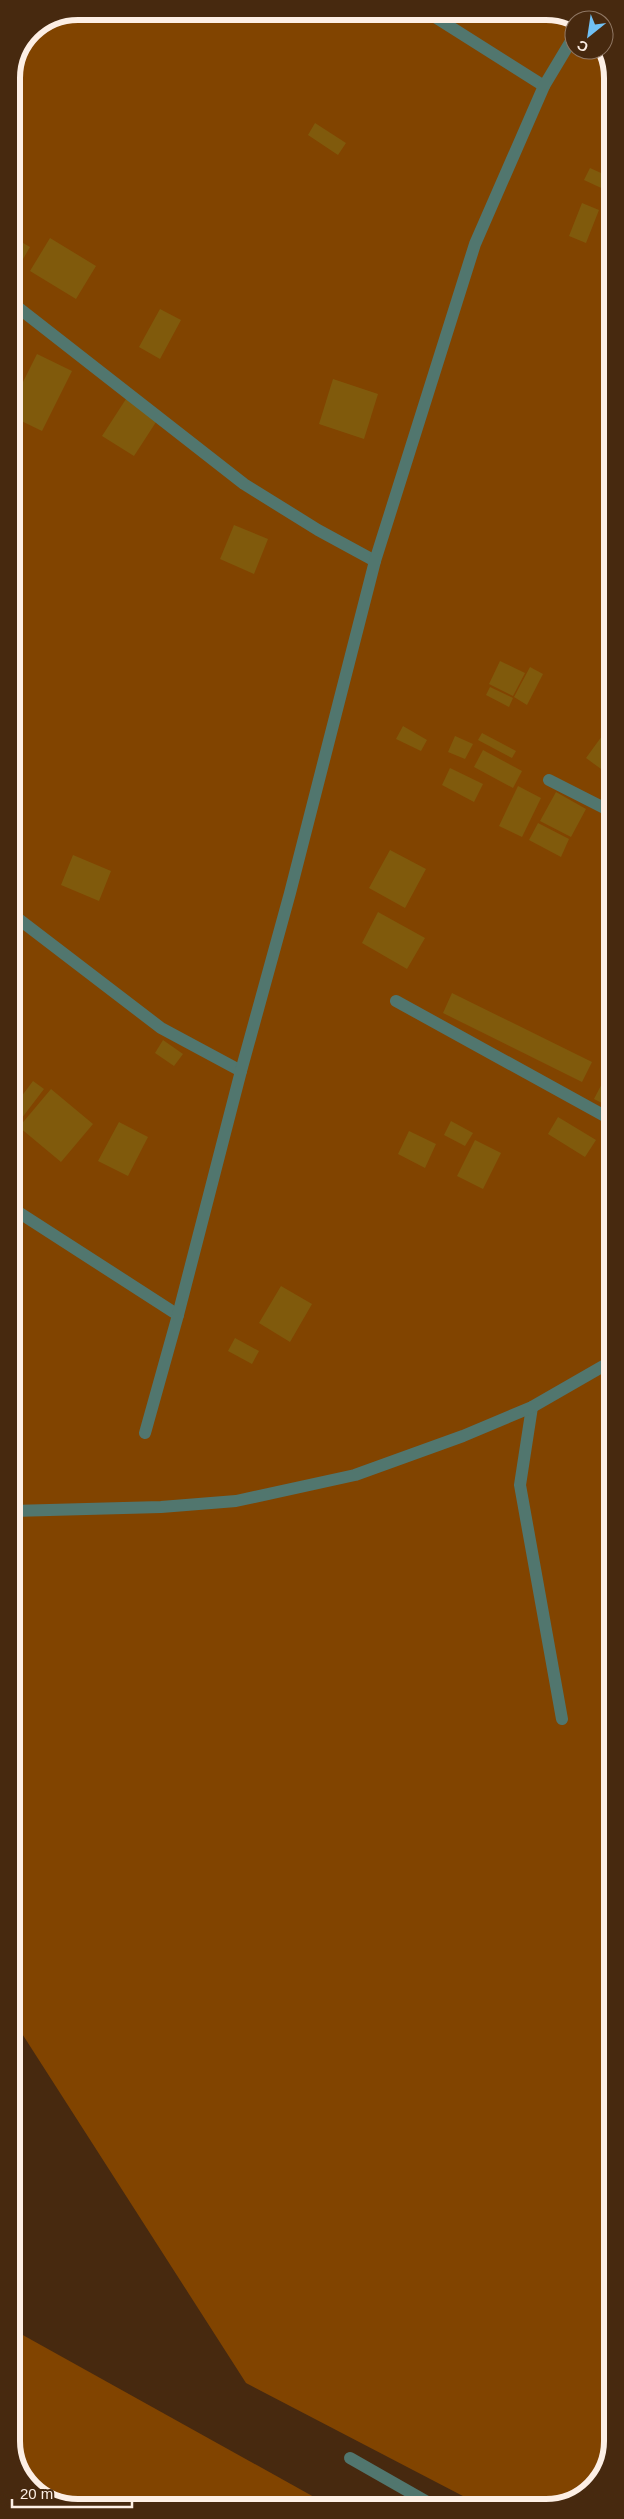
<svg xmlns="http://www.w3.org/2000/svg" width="624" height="2519" viewBox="0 0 624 2519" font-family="Helvetica,sans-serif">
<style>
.green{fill:#814400}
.building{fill:#805a0c}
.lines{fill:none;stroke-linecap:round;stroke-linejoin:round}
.minor{stroke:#51766e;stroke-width:12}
.rim{fill:none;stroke:#fdefe5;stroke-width:6}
</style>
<rect width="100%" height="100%" fill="#47290f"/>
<g class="green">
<polygon points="78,11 554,12 574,22 574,50 603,50 612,66 613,2441 596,2485 558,2507 484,2507 246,2383 12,2018 11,78 31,31"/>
<polygon points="12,2329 332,2507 74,2508 34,2491 12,2453"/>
</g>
<g class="building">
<polygon points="315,123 346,143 338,155 308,135"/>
<polygon points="590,168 612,178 612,193 584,180"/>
<polygon points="582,203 599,210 586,243 569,236"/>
<polygon points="11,236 30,247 19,266 11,261"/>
<polygon points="50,238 96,266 76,299 30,271"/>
<polygon points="160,309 181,320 160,359 139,347"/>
<polygon points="37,354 72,371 42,431 11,416 11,406"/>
<polygon points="333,379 378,394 364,439 319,424"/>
<polygon points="126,399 158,419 134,456 102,436"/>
<polygon points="234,525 268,539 254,574 220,559"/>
<polygon points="500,661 525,673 513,696 489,684"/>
<polygon points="530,667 543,674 527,705 514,697"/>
<polygon points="490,687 513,698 509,707 486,695"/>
<polygon points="403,726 427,740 421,751 396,739"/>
<polygon points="482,733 516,751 512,758 478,740"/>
<polygon points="455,736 473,744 465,759 448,752"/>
<polygon points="602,736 612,743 612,777 586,758"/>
<polygon points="483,750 522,771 513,788 474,767"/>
<polygon points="450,768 483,784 474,802 442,785"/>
<polygon points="518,786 541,798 522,837 499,826"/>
<polygon points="556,792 586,809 571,837 540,821"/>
<polygon points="538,823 569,839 561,857 529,840"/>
<polygon points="390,850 426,869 405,908 369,888"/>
<polygon points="73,855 111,871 99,901 61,885"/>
<polygon points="378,912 425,938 407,969 362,943"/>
<polygon points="452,993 592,1062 582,1082 443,1013"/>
<polygon points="163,1040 183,1054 174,1066 155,1053"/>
<polygon points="612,1064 612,1108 594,1099"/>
<polygon points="33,1081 44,1089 18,1123 12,1119 12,1109"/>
<polygon points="51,1089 93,1124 61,1162 19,1127"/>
<polygon points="558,1117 596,1140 585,1157 548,1134"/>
<polygon points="451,1121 473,1133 465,1146 444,1135"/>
<polygon points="119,1122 148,1137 128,1176 98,1161"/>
<polygon points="409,1131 436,1144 425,1168 398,1154"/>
<polygon points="475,1140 501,1153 483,1189 457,1176"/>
<polygon points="281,1286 312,1304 290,1342 259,1323"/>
<polygon points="235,1338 259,1351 252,1364 228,1351"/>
</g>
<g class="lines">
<g class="minor">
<polyline points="427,12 544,86"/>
<polyline points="11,302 244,484 318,530 375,561"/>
<polyline points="549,780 612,812"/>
<polyline points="12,914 161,1028 241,1071"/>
<polyline points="396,1001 612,1120"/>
<polyline points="12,1208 178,1315"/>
<polyline points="532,1407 520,1485 562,1719"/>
<polyline points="145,1433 178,1315 241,1071 290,893 375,561 475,244 544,86 574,36"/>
<polyline points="12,1511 161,1507 236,1501 355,1475 463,1436 532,1407 612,1361"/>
<polyline points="350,2458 436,2507"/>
</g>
</g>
<path d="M0 0H624V2519H0ZM78 20H546A58 58 0 0 1 604 78V2441A58 58 0 0 1 546 2499H78A58 58 0 0 1 20 2441V78A58 58 0 0 1 78 20Z" fill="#47290f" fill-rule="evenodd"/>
<path class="rim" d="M78 20H546A58 58 0 0 1 604 78V2441A58 58 0 0 1 546 2499H78A58 58 0 0 1 20 2441V78A58 58 0 0 1 78 20Z"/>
<g transform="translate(589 35) rotate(210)"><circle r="24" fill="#47290f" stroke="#907865"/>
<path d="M0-4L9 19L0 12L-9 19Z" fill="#71c1f5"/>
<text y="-8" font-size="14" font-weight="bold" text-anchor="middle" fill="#fdefe5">С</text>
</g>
<path d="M12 2499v8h120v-8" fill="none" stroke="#fdefe5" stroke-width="2.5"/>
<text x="20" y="2499" font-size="15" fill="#fdefe5" stroke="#47290f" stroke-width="4" paint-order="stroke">20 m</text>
</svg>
